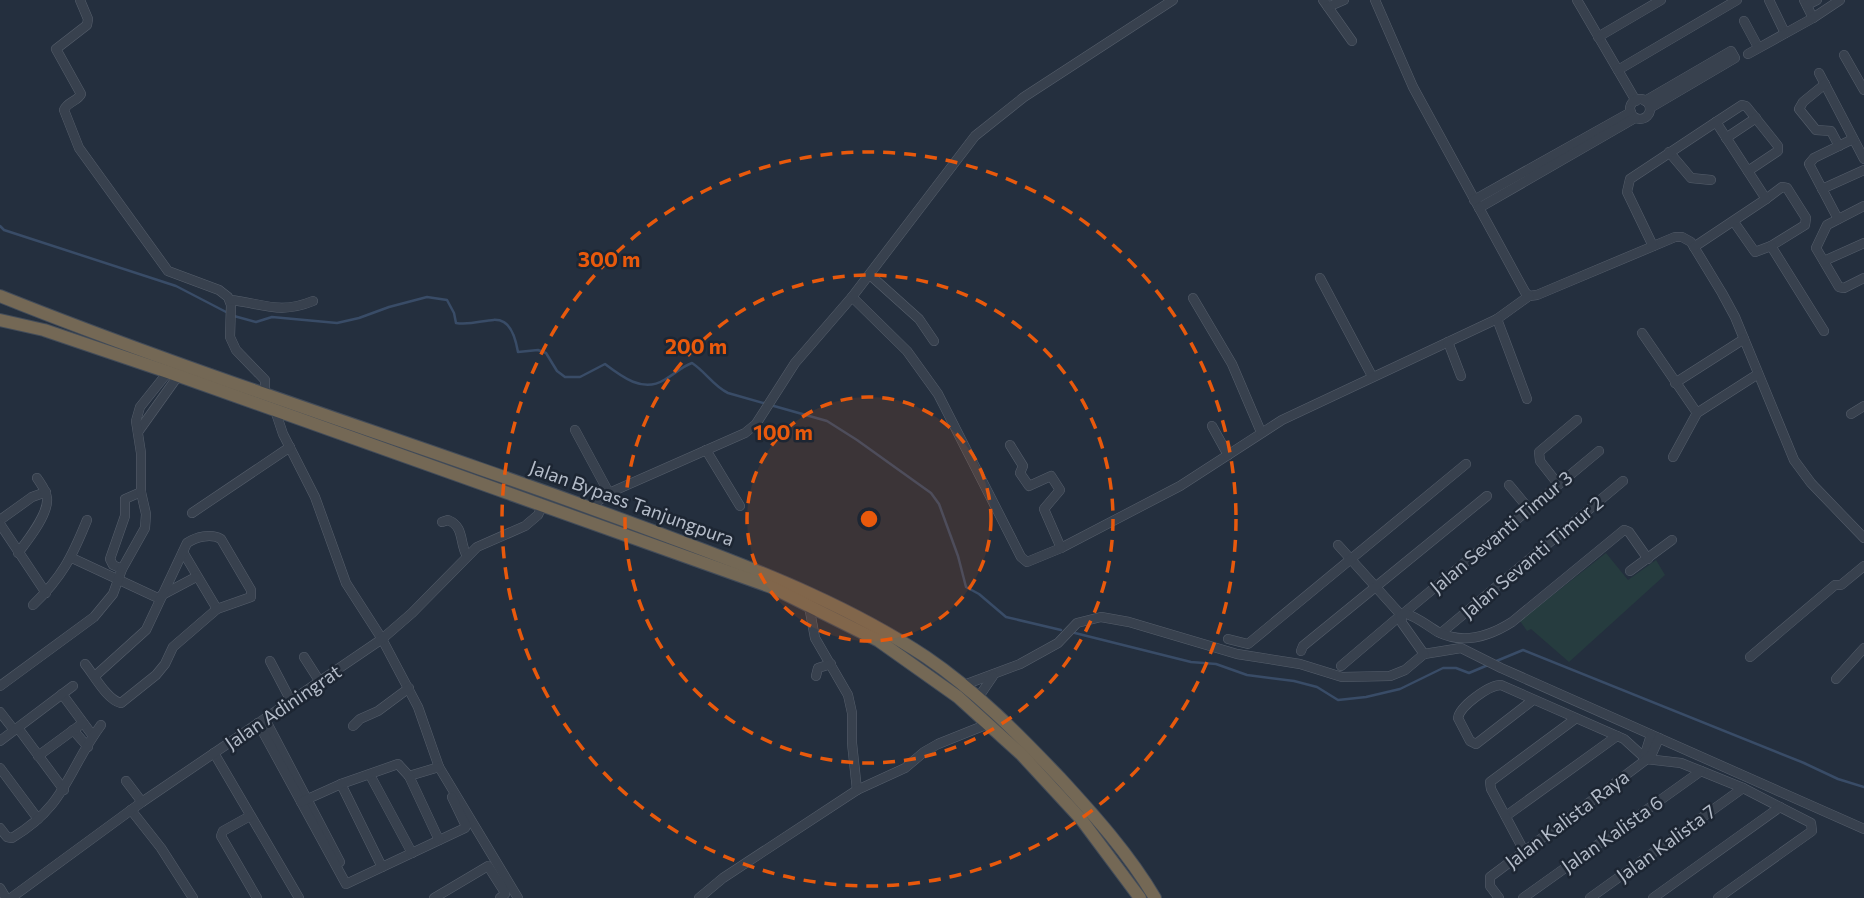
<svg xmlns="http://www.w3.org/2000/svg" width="1864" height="898" viewBox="0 0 1864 898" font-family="Commissioner,sans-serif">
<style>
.green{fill:#263c3f}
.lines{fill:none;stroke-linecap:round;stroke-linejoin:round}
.stream{stroke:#394c67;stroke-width:2.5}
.minor-casing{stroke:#565f6c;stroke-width:10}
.highway-casing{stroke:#434c59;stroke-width:14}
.minor{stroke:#38414e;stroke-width:9}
.highway{stroke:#746855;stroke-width:12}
.ring{fill:none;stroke:#e8590c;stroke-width:3.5;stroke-dasharray:12 9}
.labels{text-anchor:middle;stroke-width:5;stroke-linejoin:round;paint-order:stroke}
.street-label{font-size:19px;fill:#b4bcc9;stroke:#1d2633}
.centre{fill:#e8590c;stroke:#1d2633;stroke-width:3.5}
.ring-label{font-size:21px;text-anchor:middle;font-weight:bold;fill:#e8590c;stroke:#1d2633;stroke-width:5;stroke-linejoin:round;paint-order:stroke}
</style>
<rect width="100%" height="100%" fill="#242f3e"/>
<polygon class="green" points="1606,553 1628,580 1656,560 1665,575 1569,662 1531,629 1527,631 1520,621"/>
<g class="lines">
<g class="stream">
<polyline points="0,226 4,230 176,286 228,313"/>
<path d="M 234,316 L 256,322 L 272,317 L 337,323 L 359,318 L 389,307 L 427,297 L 447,300 L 454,313 L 456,323 C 486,328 509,300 518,352 L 538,350 L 546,353 L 557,371 L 565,377 L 580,377 L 605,364 C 622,377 643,393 664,380 C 675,374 681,367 692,363 C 706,372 713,386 728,393 L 827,421 L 857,440 L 931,493 L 939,504 L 958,556 L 966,587 L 979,594 L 1006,617 L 1061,630"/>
<polyline points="1075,633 1191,662 1216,664 1247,675 1294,681 1317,687 1338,700 1366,697 1400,689 1443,668 1456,668 1469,673 1488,665"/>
<polyline points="1494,662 1523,650 1804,763 1838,779 1864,787"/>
</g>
<defs>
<g id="minor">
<path d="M 80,0 L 88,19 L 87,25 L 56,49 L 81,94 C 78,101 67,102 64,110 L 79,148 L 168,271 L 219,290 L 228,297 L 231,305 L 230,337 L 236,350 L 265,380 L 265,393"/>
<polyline points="1323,0 1352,41"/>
<polyline points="1375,0 1413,87 1525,292 1529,296 1537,295 1675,237 1682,237 1691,242 1722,293 1735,317 1794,460 1811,483 1864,538"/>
<polyline points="1577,0 1636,101"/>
<polyline points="1769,0 1785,33"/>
<polyline points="1804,0 1813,18"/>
<polyline points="1807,5 1817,0"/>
<polyline points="1328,7 1344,0"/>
<polyline points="1744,21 1758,47"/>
<polyline points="1598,37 1661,0"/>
<polyline points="1748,54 1813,18 1840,0"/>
<polyline points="1844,55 1864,90"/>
<polyline points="1618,70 1737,0"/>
<polyline points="1819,73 1864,159"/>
<polyline points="1825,84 1803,102 1799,109 1816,130 1831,131 1839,146"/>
<circle cx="1640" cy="109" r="10"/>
<polyline points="1645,101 1731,51 1735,58 1650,108"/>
<polyline points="1716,122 1742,105 1746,106 1778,146 1778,151 1748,171"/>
<polyline points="1726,138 1756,118"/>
<polyline points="1669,152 1691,178 1711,180"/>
<polyline points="1822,189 1864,170"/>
<polyline points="1474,200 1631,112"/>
<polyline points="1864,206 1827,225 1816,248 1839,287 1844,288 1864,278"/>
<polyline points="1479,208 1635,118"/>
<polyline points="1838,219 1809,164 1814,158 1853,139"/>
<polyline points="1734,222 1755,252 1771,246 1805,225 1806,218 1787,188 1782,187 1766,199"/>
<polyline points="1653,246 1627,192 1630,179 1716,122 1766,199 1694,247"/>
<polyline points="1771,246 1824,331"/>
<polyline points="1824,261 1864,243"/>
<polyline points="870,275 919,319 934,341"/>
<polyline points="1320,278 1372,376"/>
<polyline points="852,297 907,351 938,394 1021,557 1027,562 1061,548 1180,486 1282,420 1497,319 1529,296"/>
<polyline points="1193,298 1232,364 1261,432"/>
<path d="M 230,300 C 262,303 279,315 313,301"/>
<polyline points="1497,319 1527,399"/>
<polyline points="1642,333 1697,413"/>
<polyline points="1448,342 1461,376"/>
<polyline points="1675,383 1744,339"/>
<polyline points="275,410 283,434 315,497 346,583 382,639 418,707 439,767 518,898"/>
<polyline points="1851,414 1864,406"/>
<polyline points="1212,426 1228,455"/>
<polyline points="575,430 609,493"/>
<polyline points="138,432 178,376"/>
<polyline points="1010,445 1023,466 1020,473 1029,486 1051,476 1060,490 1044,509 1061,548"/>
<polyline points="706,450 740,506"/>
<polyline points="1673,457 1697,413 1758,374"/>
<polyline points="1558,484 1540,461 1539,452 1577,420"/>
<polyline points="1509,485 1529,509"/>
<polyline points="590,507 609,493 745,433 756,424 795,363 852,297 975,136 1024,97 1173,0"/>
<polyline points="192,513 290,447"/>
<polyline points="0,520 32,497 46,492"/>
<path d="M 442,522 L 448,520 C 465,527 459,543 467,556"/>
<polyline points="0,524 46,593"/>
<polyline points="1338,545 1401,615 1341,666"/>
<polyline points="183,552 217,609"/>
<path d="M 18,553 C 27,541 49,514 47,498 C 46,490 41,484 37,478"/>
<polyline points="72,558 160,599"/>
<polyline points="122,569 113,565 110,559 125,516 125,499 141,492"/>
<polyline points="1630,571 1672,540"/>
<polyline points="162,595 196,577"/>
<path d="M 33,605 C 62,577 72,557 87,520"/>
<polyline points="809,606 815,638 848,695 852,713 852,743 857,790"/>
<polyline points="1404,613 1599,451"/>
<polyline points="1441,633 1623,481"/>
<polyline points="1228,639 1248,644 1466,464"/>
<polyline points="1301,651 1303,646 1487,496"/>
<polyline points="1424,654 1461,648 1501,668 1864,829"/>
<polyline points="304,657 320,682"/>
<polyline points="1750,657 1835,585 1841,585 1864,566"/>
<polyline points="270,661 291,701"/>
<path d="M 85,664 C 94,675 107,700 121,703 L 156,675 L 165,664 L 173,647 L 217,609 L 251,597 L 251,590 L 221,539 C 211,533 196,537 187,543 L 146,630 L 95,676"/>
<polyline points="816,676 818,668 831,664"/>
<polyline points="1836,679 1864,648"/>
<path d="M 964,685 L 1020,664 L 1058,643 L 1077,623 L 1101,617 L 1129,622 L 1237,654 L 1300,664 L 1342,677 L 1390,676 L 1405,670 L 1424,654 L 1402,623 L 1401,615 L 1404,613 C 1418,617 1426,625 1438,632 C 1464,645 1490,636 1512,622 L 1624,530 L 1629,532 L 1648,559"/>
<polyline points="0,686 94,617 113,594 122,569 145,528 146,514 141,492 141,453 136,421 140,407 168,372"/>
<polyline points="62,694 93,736"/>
<polyline points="978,698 993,676"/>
<path d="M 1533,700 L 1476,744 L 1470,741 L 1458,718 C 1460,706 1489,685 1501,685 L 1624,739 L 1646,759 L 1681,763 L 1701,771 L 1743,788 L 1811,823 L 1812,831 L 1718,898"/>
<polyline points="0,712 14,730"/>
<polyline points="265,719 340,862"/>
<polyline points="258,723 346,884 465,828 466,826 452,797"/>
<polyline points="353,726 360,719 378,711 409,688"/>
<polyline points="18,728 64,790"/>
<polyline points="73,730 88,747"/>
<polyline points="0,741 73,686"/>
<polyline points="214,753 299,898"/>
<polyline points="38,756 83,723"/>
<polyline points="1646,759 1645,754 1651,735"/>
<polyline points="0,768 38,819"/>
<polyline points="370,775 412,853"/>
<polyline points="409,776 439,767"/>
<polyline points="126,781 142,802"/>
<polyline points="341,784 382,867"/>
<polyline points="301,802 341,784 398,764 409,776 439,840"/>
<polyline points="131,810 161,848 193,898"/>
<polyline points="250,816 223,831 221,836 257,898"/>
<polyline points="1506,816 1617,736"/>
<path d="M 0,828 L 7,837 L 12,838 C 67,805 67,771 101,725"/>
<polyline points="1524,851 1491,789 1490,782 1575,719"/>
<polyline points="0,888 6,898"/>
<polyline points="11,898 142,802 382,639 412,613 477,547 525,526 538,515 542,506"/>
<polyline points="434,898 488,866 504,891 505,894 500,898"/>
<polyline points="699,898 723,878 857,790 905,768 924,752 938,744 988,724"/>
<polyline points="1499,898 1490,886 1490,877 1651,756 1659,738"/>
<polyline points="1523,898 1701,771"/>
<polyline points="1590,898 1743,788"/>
<polyline points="1653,898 1780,807"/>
</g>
<g id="highway">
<path d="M 0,296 C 157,359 318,412 478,468 C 547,492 616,517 685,543 C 768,574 852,608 926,657 C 976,691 1019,735 1060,778 C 1094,815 1129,854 1155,898"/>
<polyline points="0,320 44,330 168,372 771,587 879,641 958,697 1021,754 1081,819 1140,898"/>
</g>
</defs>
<use href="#minor" class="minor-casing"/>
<use href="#highway" class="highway-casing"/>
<use href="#minor" class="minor"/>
<use href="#highway" class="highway"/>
</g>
<circle cx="869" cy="519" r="122" fill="#e8590c" fill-opacity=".12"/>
<g class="ring">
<circle cx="869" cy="519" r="122"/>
<circle cx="869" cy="519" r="244"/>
<circle cx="869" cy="519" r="367"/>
</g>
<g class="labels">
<g class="street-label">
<text transform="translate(632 503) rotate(20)" y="7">Jalan Bypass Tanjungpura</text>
<text transform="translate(1501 532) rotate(-40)" y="7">Jalan Sevanti Timur 3</text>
<text transform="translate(1532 557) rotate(-40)" y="7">Jalan Sevanti Timur 2</text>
<text transform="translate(283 707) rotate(-34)" y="7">Jalan Adiningrat</text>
<text transform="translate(1567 819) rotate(-37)" y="7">Jalan Kalista Raya</text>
<text transform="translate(1612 834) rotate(-35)" y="7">Jalan Kalista 6</text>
<text transform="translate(1666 843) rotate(-36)" y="7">Jalan Kalista 7</text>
</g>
</g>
<circle cx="869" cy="519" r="10" class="centre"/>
<g class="ring-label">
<text x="609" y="267">300 m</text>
<text x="696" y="354">200 m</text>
<text x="783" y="440">100 m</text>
</g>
</svg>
